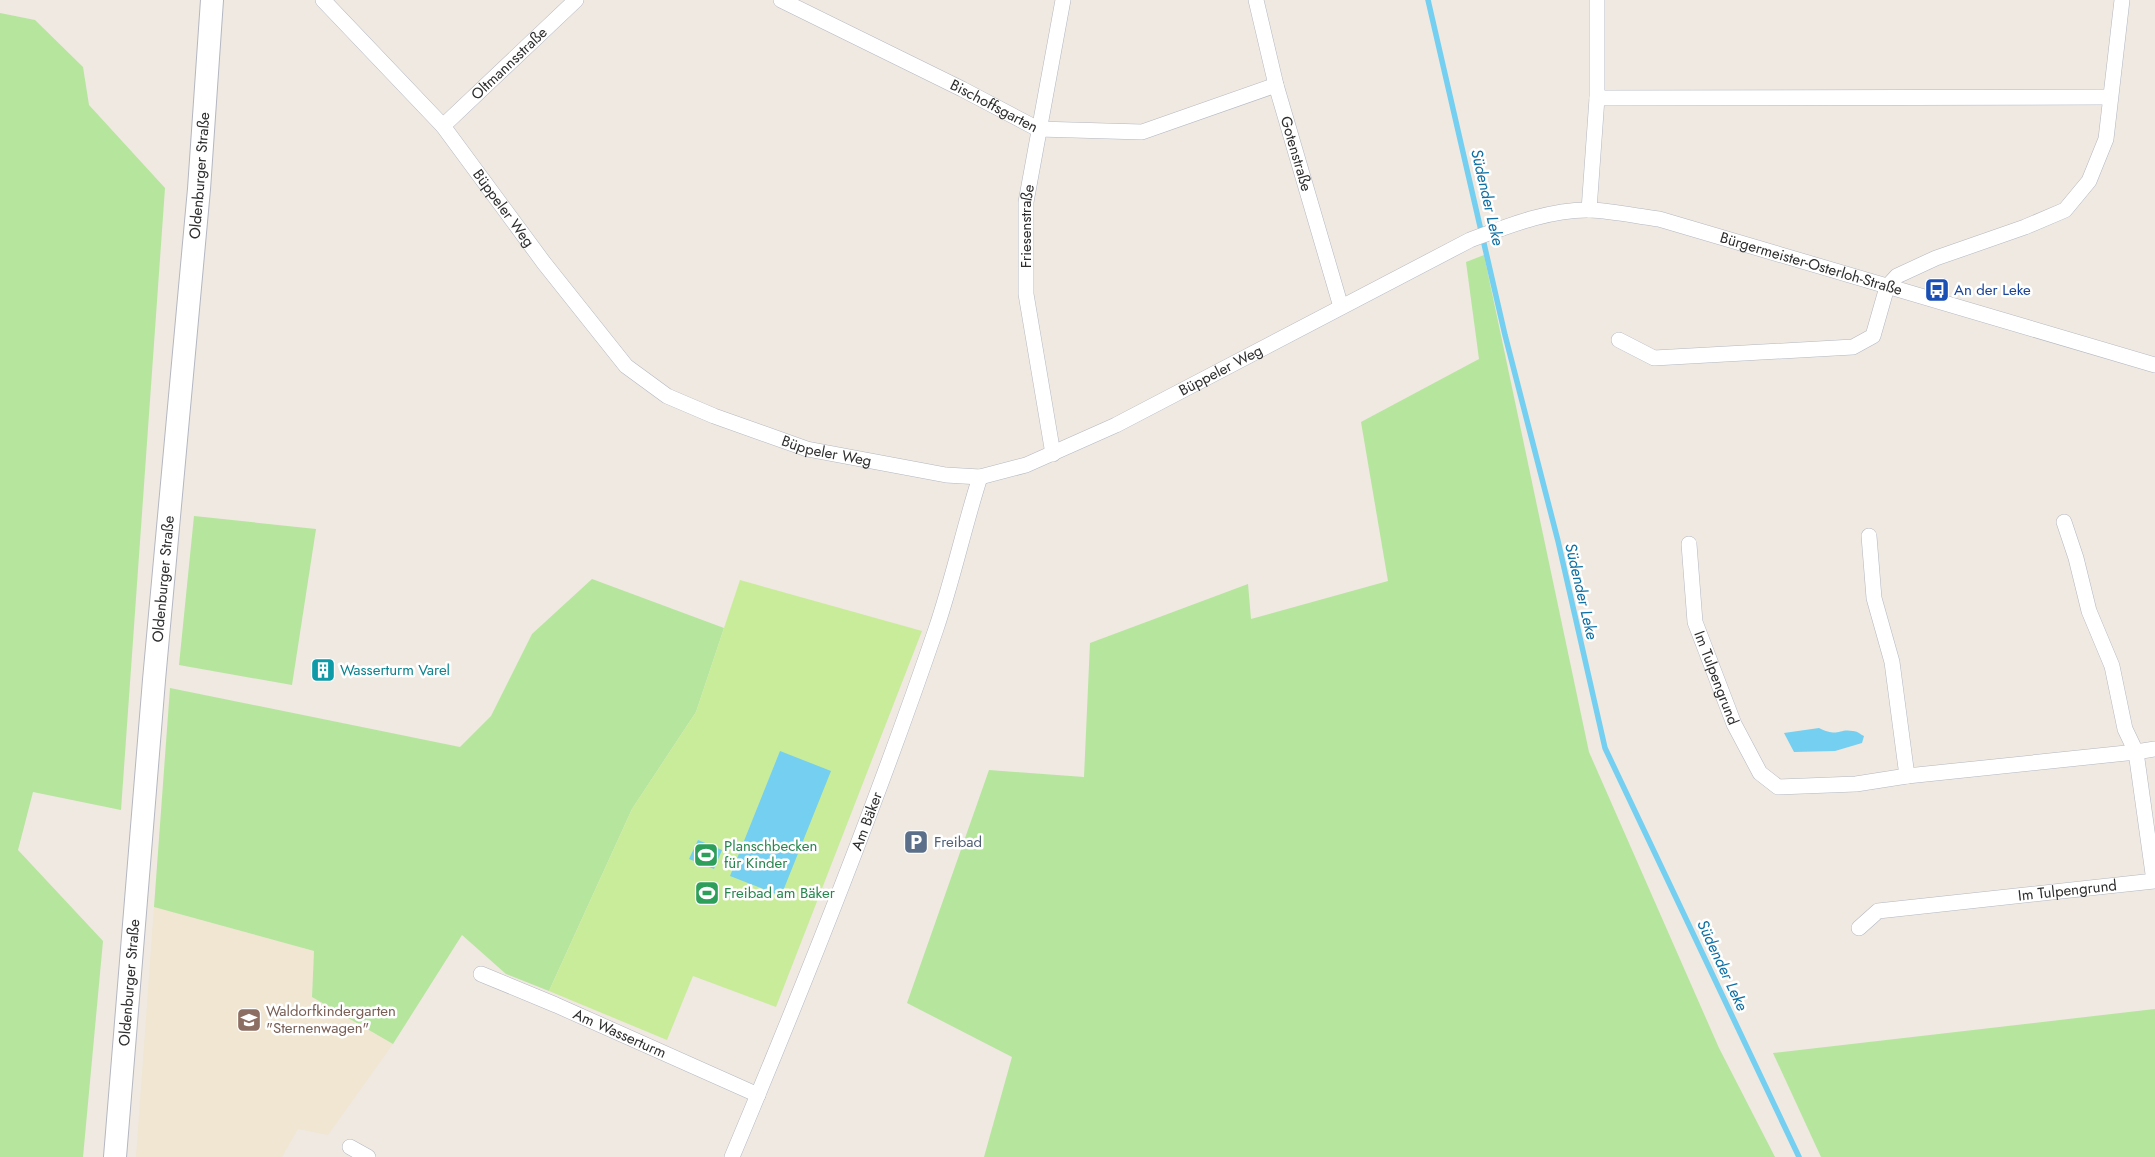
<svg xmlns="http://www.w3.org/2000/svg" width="2155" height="1157" viewBox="0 0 2155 1157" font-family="Jost,sans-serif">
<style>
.education{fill:#f0e6d1}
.green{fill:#b6e59e}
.pitch{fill:#c9ec9a}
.water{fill:#75cff0}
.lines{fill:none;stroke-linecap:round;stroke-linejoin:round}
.stream{stroke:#75cff0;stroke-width:5.5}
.minor-casing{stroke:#b4b7c1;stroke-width:16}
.secondary-casing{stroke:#b4b7c1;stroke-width:24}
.minor{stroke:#fff;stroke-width:15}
.secondary{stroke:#fff;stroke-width:22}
.labels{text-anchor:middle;stroke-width:5;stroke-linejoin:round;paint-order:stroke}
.street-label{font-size:15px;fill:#2e2e2e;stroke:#fff}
.transit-label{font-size:15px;fill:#164399;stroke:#fff;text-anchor:start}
.culture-label{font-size:15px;fill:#0d838f;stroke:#fff;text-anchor:start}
.service-label{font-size:15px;fill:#4e5e75;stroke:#fff;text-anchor:start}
.leisure-label{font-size:15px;fill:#27864d;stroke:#fff;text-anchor:start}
.education-label{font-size:15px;fill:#785e54;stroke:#fff;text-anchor:start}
.water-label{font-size:16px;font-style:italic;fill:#0d6fa3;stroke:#fff}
</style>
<rect width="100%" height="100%" fill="#efe9e1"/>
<polygon class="education" points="154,907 314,951 312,997 393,1044 328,1135 298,1129 282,1157 136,1157"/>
<g class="green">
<polygon points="0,13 35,20 83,67 89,105 165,188 121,810 33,792 18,850 103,941 83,1157 0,1157"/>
<polygon points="1484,255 1589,752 1719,1048 1775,1157 984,1157 1012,1057 907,1003 989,770 1084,777 1090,643 1248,584 1251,619 1388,581 1361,422 1479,359 1466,262"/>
<polygon points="194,516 316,529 292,685 179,665"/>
<polygon points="592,579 724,628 696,712 632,809 549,991 506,974 462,935 393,1044 312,997 314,951 154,907 170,688 460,747 491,716 532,634"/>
<polygon points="2155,1009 2155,1157 1821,1157 1773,1053"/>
</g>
<polygon class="pitch" points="740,580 922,631 776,1007 693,976 667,1040 549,991 632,809 696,712"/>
<g class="water">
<path d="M 1819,728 C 1839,738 1838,728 1853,731 C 1857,731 1860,734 1864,736 L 1862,743 L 1835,751 L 1794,752 L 1784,733 Z"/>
<polygon points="780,751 831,771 781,896 730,876"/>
<polygon points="698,840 722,850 714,869 689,859"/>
</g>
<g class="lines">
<polyline class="stream" points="1428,0 1505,335 1558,541 1605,748 1799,1157"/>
<defs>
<g id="minor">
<path id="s1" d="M 323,0 L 443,126 L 544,263 L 626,366 L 667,396 L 714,416 L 807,449 L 946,475 L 980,477 L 1026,465 L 1116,425 L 1470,240 C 1508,226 1550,209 1590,210 C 1613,211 1636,216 1659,219 L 2155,365"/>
<path id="s2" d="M 781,0 L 962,89 L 1038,129 L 1142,132 L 1276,85"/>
<path id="s3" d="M 1256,0 L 1276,85 L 1341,307"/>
<polyline points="1597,98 2110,97"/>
<path id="s4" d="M 443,126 L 576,0"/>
<polyline points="1589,210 1597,98 1597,0"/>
<polyline points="1619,340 1654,358 1853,347 1873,336 1887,287 1897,276 1936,258 2025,227 2065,210 2089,181 2106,139 2122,0"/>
<path id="s5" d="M 1053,454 L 1026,294 L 1026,202 L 1063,0"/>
<polyline points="1869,536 1874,598 1892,662 1907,776 2136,752 2155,749"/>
<path id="s6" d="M 1689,544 L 1695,622 L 1734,724 L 1760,773 L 1778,787 L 1856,784 L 1907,776"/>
<path id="s7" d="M 1859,928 L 1878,911 L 2154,881 L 2136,752 L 2125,729 L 2112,666 L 2089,611 L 2076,558 L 2064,522"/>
<path id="s8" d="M 481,974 L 556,1005 L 758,1095"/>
<polyline points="350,1147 368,1157"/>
<path id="s9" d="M 732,1157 C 805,983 875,808 936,629 C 953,579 964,527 980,477"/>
</g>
<g id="secondary">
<path id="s10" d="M 115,1157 L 154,680 L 199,189 L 212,0"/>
</g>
</defs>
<use href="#minor" class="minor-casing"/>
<use href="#secondary" class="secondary-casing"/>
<use href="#minor" class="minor"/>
<use href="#secondary" class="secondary"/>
</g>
<defs>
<symbol id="bus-square" viewBox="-11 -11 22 22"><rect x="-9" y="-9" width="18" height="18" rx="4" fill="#1a4fb4" stroke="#fff"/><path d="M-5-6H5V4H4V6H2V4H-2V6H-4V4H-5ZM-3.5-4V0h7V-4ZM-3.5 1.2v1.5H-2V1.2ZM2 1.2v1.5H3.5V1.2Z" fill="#fff"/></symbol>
<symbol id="building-square" viewBox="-11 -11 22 22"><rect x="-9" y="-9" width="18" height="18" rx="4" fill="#0f9aa8" stroke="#fff"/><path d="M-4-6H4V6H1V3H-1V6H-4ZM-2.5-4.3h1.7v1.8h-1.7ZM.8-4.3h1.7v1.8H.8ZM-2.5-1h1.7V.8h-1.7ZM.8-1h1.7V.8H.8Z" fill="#fff"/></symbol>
<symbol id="parking-square" viewBox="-11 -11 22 22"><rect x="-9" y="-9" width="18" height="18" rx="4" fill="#5c6f8a" stroke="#fff"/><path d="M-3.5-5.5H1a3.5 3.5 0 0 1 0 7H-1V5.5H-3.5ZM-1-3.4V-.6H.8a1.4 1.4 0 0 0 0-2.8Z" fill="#fff"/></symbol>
<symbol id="stadium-square" viewBox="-11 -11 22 22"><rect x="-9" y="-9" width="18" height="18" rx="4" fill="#2e9e5b" stroke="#fff"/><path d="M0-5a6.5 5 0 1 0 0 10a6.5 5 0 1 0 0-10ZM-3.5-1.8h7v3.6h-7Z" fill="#fff"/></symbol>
<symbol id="school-square" viewBox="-11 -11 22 22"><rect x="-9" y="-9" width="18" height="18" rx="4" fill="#8d6e63" stroke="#fff"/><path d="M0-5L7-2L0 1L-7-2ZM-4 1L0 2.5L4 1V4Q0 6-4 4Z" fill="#fff"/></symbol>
</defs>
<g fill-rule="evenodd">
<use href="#bus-square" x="1923" y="276" width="28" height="28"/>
<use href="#building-square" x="309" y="656" width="28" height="28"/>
<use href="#parking-square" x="902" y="828" width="28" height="28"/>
<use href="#stadium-square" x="692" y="841" width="28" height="28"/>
<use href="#stadium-square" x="693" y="879" width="28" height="28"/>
<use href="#school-square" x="235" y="1006" width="28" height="28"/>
</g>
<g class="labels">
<g class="street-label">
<text dy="5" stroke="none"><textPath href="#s4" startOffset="91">Oltmannsstraße</textPath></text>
<text dy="5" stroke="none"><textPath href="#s2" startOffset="238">Bischoffsgarten</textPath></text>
<text dy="5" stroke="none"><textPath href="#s3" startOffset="159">Gotenstraße</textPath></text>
<text dy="5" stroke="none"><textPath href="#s10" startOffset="985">Oldenburger Straße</textPath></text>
<text dy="5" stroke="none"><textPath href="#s1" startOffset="276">Büppeler Weg</textPath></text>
<text dy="5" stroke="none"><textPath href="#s5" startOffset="230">Friesenstraße</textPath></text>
<text dy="5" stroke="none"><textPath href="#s1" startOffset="1750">Bürgermeister-Osterloh-Straße</textPath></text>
<text dy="5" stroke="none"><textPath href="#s1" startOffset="1116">Büppeler Weg</textPath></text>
<text dy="5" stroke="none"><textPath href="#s1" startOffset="696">Büppeler Weg</textPath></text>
<text dy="5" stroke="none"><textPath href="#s10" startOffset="580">Oldenburger Straße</textPath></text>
<text dy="5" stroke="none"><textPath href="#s6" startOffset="138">Im Tulpengrund</textPath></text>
<text dy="5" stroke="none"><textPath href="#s9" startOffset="362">Am Bäker</textPath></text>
<text dy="5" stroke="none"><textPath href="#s7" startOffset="216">Im Tulpengrund</textPath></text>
<text dy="5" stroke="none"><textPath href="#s10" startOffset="175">Oldenburger Straße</textPath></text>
<text dy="5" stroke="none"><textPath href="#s8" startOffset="151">Am Wasserturm</textPath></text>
</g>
<g class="transit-label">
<text x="1954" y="295">An der Leke</text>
</g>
<g class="culture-label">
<text x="340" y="675">Wasserturm Varel</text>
</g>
<g class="service-label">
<text x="934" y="847">Freibad</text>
</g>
<g class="leisure-label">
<text x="724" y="851">Planschbecken<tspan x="724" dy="17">für Kinder</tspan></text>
<text x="724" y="898">Freibad am Bäker</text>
</g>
<g class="education-label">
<text x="266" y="1016">Waldorfkindergarten<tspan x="266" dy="17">"Sternenwagen"</tspan></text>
</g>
<g class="water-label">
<text transform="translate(1488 197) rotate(77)" y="6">Südender Leke</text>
<text transform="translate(1582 591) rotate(77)" y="6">Südender Leke</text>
<text transform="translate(1723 965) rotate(65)" y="6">Südender Leke</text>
</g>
</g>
</svg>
